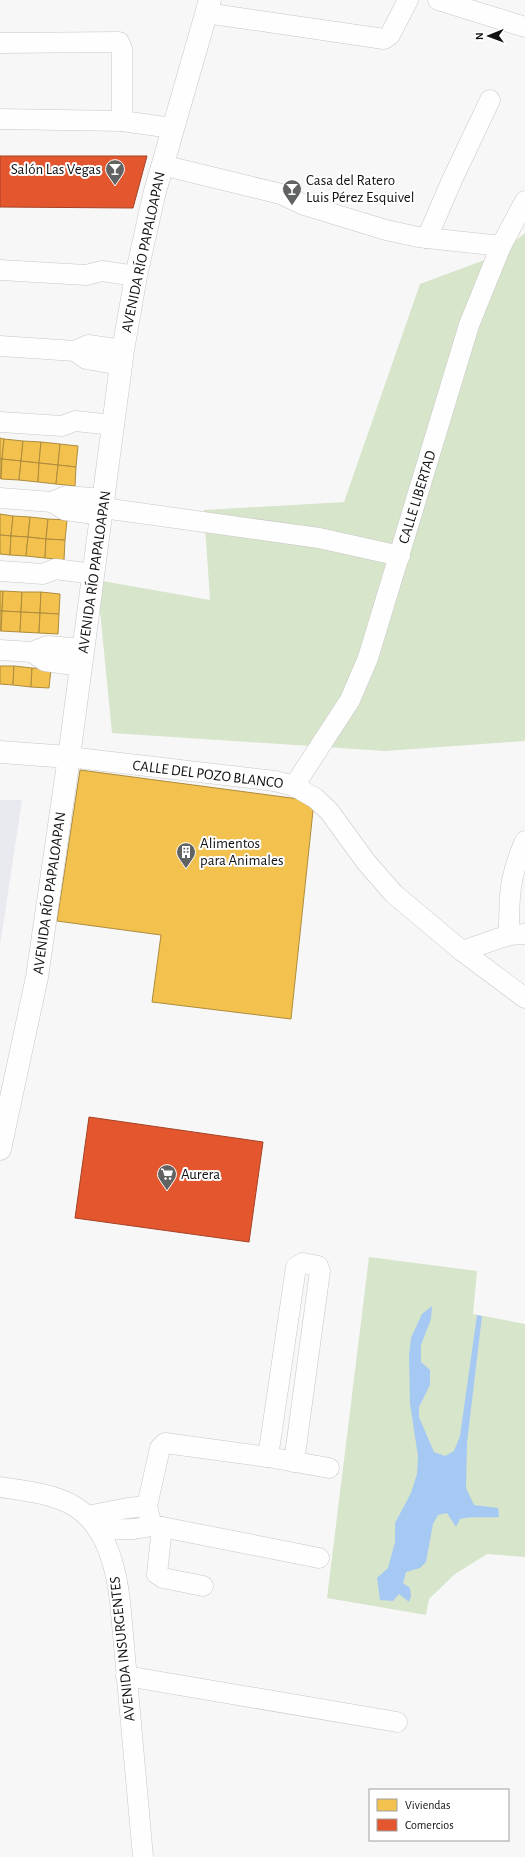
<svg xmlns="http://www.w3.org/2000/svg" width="525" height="1857" viewBox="0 0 525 1857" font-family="'Alegreya Sans',sans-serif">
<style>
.built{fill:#e8eaf0}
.green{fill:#d7e5ca}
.water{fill:#a6c9f4}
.homes{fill:#f2c14e;stroke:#ae8c3c}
.shops{fill:#e4572e;stroke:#a44225}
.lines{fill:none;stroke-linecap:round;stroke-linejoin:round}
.minor-casing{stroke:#c7c7c7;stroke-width:21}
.major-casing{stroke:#c7c7c7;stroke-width:23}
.minor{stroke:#fefefe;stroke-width:20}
.major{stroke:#fefefe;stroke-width:22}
.labels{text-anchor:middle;stroke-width:4;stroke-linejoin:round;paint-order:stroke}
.poi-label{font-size:15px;fill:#101111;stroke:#fff;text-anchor:start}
.street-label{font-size:15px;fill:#101111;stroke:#fff}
</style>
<rect width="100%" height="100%" fill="#f7f7f8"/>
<polygon class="built" points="0,800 22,800 0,946"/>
<g class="green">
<polygon points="525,233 525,741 385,751 112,733 97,580 210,600 204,510 344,502 420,284 498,255"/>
<polygon points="369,1257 477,1271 473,1314 525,1324 525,1557 487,1554 455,1574 429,1599 426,1615 327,1598"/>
</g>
<path class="water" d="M 432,1306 L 431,1319 L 421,1345 L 421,1362 L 430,1370 L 430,1385 L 419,1407 L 419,1417 L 434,1452 L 445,1456 L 454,1451 L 460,1436 L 477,1315 L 482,1316 L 467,1443 L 466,1488 L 474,1505 L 498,1508 L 499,1517 C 486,1518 472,1516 460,1519 L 456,1527 L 447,1513 L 438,1515 L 433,1524 L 426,1562 L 420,1568 L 406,1572 L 403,1583 L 410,1588 L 411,1596 L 409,1602 L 399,1594 L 393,1601 L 380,1600 L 377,1578 L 388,1568 L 395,1542 L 395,1523 L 411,1493 L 417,1474 L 418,1456 L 410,1404 L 409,1355 L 411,1338 L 422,1314 Z"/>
<g class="homes">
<polygon points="0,438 4,439 2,459 0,459"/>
<polygon points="4,439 23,441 21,461 2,459"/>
<polygon points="23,441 41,442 39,463 21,461"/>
<polygon points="41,442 60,444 58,465 39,463"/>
<polygon points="60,444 78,446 76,467 58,465"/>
<polygon points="0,459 2,459 1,479 0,478"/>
<polygon points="2,459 21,461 19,480 1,479"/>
<polygon points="21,461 39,463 38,482 19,480"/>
<polygon points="39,463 58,465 56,484 38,482"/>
<polygon points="58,465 76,467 75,486 56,484"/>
<polygon points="0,514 13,516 11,536 0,535"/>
<polygon points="13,516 30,517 28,537 11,536"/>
<polygon points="30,517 48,519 46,539 28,537"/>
<polygon points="48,519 67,520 65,540 46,539"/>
<polygon points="0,535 11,536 10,555 0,554"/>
<polygon points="11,536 28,537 26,556 10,555"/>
<polygon points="28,537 46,539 45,558 26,556"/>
<polygon points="46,539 65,540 64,560 45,558"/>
<polygon points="0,591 3,591 2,611 0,611"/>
<polygon points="3,591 22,592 21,612 2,611"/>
<polygon points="22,592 41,592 40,613 21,612"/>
<polygon points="41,592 60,594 59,614 40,613"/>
<polygon points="0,611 2,611 1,631 0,631"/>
<polygon points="2,611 21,612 20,632 1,631"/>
<polygon points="21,612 40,613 39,633 20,632"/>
<polygon points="40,613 59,614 58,634 39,633"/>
<polygon points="0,666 14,666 13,685 0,684"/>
<polygon points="14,666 32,668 31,687 13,685"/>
<polygon points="32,668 51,669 49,688 31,687"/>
<polygon points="80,770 314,801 291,1019 152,1002 161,935 57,921"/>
</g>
<g class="shops">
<polygon points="0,156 147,156 133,208 0,207"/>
<polygon points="89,1117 263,1142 249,1242 75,1218"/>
</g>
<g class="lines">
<defs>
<g id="minor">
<polyline points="438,0 525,27"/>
<polyline points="206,13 384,39 390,35 408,0"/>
<polyline points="0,43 119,42 122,49 122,121"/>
<polyline points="0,119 122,121 172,128"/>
<polyline points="162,165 281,194 304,205 386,230 418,237 501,246"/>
<polyline points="427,238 452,180 490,100"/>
<polyline points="0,270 86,275 102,271 136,276"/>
<polyline points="0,346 75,351 88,345 123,350"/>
<polyline points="75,351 86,359 121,365"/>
<polyline points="0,422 62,426 75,421 114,425"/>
<polyline points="0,498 52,502 65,510 102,515"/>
<polyline points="52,502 66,496 104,499"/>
<polyline points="103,508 319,538 400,556"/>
<polyline points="0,571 43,574 55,569 94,574"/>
<polyline points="0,650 32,652 47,646 84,649"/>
<polyline points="32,652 45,661 81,666"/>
<polyline points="69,757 275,781 294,786 315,798 329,811 366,862 394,894 462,951 525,998"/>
<polyline points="294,786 350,700 368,658 469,325 501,246 525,201"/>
<path d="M 509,935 C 509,897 509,877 525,841"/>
<polyline points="462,951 509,935 525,934"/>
<polyline points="268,1457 296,1267 303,1263 318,1266 320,1271 294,1462"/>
<path d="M 0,1487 C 25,1491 52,1493 74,1506 C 105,1524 116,1567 120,1601 L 143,1857"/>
<polyline points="87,1516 128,1508 147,1506"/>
<polyline points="152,1526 147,1506 160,1448 165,1443 268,1457 329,1468"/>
<polyline points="162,1527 157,1574 163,1578 203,1586"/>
<polyline points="98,1530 134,1529 152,1526 162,1527 319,1558"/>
<polyline points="126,1676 397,1722"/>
</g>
<g id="major">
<polyline points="0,752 69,757"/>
<polyline points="0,1149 37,977 69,757 123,350 136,276 154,195 210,0"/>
</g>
</defs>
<use href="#minor" class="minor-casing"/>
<use href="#major" class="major-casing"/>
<use href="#minor" class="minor"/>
<use href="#major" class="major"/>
</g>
<defs>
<symbol id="bar-pin" viewBox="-11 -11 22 30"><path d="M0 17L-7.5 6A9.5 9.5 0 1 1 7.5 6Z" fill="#616262" stroke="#fff"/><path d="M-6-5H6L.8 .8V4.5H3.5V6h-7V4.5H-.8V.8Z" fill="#fff"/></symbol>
<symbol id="building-pin" viewBox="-11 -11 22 30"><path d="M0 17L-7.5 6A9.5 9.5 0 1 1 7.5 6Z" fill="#616262" stroke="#fff"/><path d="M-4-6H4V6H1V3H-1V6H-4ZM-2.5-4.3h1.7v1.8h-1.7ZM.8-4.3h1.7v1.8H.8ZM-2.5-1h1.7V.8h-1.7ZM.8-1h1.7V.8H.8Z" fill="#fff"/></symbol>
<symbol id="supermarket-pin" viewBox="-11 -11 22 30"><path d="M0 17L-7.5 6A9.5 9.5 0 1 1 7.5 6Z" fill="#616262" stroke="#fff"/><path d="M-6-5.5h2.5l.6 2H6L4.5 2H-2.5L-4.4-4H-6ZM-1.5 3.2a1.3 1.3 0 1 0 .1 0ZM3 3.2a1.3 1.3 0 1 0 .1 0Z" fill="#fff"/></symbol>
</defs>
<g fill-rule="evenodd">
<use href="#bar-pin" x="104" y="158" width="22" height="30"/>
<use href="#bar-pin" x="281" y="178" width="22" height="30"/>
<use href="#building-pin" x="175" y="841" width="22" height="30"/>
<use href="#supermarket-pin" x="156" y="1163" width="22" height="30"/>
</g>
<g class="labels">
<g class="poi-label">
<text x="101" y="174" text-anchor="end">Salón Las Vegas</text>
<text x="306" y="185">Casa del Ratero<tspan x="306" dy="17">Luis Pérez Esquivel</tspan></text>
<text x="200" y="848">Alimentos<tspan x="200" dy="17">para Animales</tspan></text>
<text x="181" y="1179">Aurera</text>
</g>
<g class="street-label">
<text transform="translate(143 252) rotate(-78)" y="5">AVENIDA RÍO PAPALOAPAN</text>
<text transform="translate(417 497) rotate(-73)" y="5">CALLE LIBERTAD</text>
<text transform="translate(94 572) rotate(-82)" y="5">AVENIDA RÍO PAPALOAPAN</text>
<text transform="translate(208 774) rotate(7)" y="5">CALLE DEL POZO BLANCO</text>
<text transform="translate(49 893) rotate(-82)" y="5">AVENIDA RÍO PAPALOAPAN</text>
<text transform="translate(122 1649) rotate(-96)" y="5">AVENIDA INSURGENTES</text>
</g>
</g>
<rect x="369" y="1789" width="140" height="52" fill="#ffffff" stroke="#9fa0a0"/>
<rect x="377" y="1799" width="20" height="12" fill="#f2c14e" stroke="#9fa0a0"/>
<text x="405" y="1809" font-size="12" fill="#101111">Viviendas</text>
<rect x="377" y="1819" width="20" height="12" fill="#e4572e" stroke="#9fa0a0"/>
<text x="405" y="1829" font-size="12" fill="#101111">Comercios</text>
<g transform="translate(489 36) rotate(269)" stroke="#ffffff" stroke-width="3" paint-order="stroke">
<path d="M0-3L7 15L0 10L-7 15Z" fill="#101111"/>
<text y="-6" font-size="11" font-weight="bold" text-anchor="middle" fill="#101111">N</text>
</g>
</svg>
